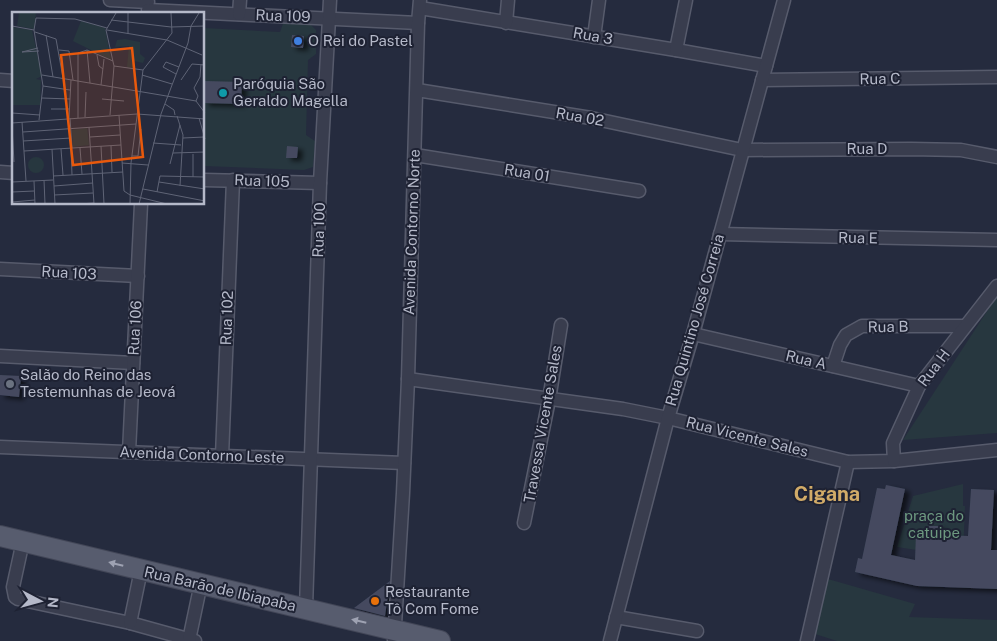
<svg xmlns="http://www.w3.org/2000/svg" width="997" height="641" viewBox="0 0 997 641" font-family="'Public Sans',sans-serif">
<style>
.green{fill:#27373f}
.building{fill:#444a5f;filter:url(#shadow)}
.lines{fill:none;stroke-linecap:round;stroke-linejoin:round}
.street-casing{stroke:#575b6c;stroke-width:15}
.primary-casing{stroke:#424657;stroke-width:22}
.street{stroke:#393d4e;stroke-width:12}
.primary{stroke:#575c6e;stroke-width:20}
.oneway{fill:#9ea2b2}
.shop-dot{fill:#3f7fe0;stroke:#1e2233;stroke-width:2}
.culture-dot{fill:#0f9aa8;stroke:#1e2233;stroke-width:2}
.worship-dot{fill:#6b7280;stroke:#1e2233;stroke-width:2}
.food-dot{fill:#e8710a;stroke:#1e2233;stroke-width:2}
.labels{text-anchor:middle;stroke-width:4;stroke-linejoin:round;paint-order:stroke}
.street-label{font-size:15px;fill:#b5b9c9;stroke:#1e2233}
.poi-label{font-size:15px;fill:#b5b9c9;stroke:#1e2233;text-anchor:start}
.park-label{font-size:15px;fill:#6d9980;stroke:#1e2233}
.district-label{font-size:20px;font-weight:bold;fill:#d1ab68;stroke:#1e2233}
.inset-road{fill:none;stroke:#5f6476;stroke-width:1}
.view{fill:#e8590c;fill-opacity:0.15;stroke:#e8590c;stroke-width:2.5}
.inset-edge{fill:none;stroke:#b5b9c9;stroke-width:2.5}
</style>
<defs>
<filter id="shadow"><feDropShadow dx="5" dy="3" stdDeviation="2.5" flood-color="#0009"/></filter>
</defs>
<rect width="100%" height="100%" fill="#252b3e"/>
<g class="green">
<polygon points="284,21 308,22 316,30 316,54 308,60 306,135 315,141 313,167 304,170 204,166 204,28 280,32"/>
<polygon points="997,296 997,433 903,440"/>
<polygon points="963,484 963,506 965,506 963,557 897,547 913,496"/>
<polygon points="828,579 915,604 909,617 997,620 997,641 837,641 815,634"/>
</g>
<g class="building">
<polygon points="292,35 304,36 303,48 291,47"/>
<polygon points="204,81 242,82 241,104 204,103"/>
<polygon points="287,146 298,147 297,158 286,158"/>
<polygon points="0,375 21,376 19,397 0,395"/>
<polygon points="886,485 905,489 891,555 915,560 916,534 928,535 929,526 941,526 941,535 968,536 971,489 994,490 991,550 997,550 997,589 917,586 855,572 858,558 862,559 877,488 885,489"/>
<polygon points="390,581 385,616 354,608"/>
</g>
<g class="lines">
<defs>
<g id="street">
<polyline points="110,0 148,2"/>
<polyline points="420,8 676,50 766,66"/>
<polyline points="148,10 418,23"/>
<polyline points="239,14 240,0"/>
<polyline points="506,23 508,0"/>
<polyline points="594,37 599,0"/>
<polyline points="676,50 686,0"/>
<polyline points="0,80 14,81"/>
<polyline points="762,80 997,77"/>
<polyline points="417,90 591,118 742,150 911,149 961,150 997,157"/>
<polyline points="415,155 639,191"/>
<polyline points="0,172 14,173"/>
<polyline points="204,180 320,183"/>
<polyline points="720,234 997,240"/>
<polyline points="0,269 138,276"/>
<polyline points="693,334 919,386"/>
<polyline points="0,356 133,363"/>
<polyline points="833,366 840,345 846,335 862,326 965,326"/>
<polyline points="408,379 623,409 668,418 848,462 894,461 997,450"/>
<polyline points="0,447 404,463"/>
<polyline points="129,452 141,204"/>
<polyline points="222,456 233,180"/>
<polyline points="894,461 893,443 919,386 997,286"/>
<polyline points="524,523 549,400 561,325"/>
<polyline points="23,541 13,587 15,597 18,599 130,623 195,641"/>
<polyline points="306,608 320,183 330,0"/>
<polyline points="616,617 697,631"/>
<polyline points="130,623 141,570"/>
<polyline points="189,640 201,583"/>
<polyline points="394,641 403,493 408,379 418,23 420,0"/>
<polyline points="610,641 668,418 693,334 784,0"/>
<polyline points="807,641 848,462"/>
</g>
<polyline id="primary" points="0,536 440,641"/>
</defs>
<use href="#street" class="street-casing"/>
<use href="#primary" class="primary-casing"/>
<use href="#street" class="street"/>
<use href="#primary" class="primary"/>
</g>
<defs><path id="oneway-solid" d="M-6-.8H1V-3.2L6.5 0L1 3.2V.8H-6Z" transform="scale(1.25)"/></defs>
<g class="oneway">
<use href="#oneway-solid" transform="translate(116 564) rotate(-166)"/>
<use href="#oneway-solid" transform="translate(359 621) rotate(-167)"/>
</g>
<circle class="shop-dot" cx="298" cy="41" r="5"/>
<circle class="culture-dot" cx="223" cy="93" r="5"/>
<circle class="worship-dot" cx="10" cy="384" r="5"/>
<circle class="food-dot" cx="375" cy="601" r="5"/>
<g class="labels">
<g class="street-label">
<text transform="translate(283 16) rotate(2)" y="5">Rua 109</text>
<text transform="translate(593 36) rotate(10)" y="5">Rua 3</text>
<text transform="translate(880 79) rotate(-1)" y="5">Rua C</text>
<text transform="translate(580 117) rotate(10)" y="5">Rua 02</text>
<text x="867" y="154">Rua D</text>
<text transform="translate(527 173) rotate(9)" y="5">Rua 01</text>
<text transform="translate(262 181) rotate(2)" y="5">Rua 105</text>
<text transform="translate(319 230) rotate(-88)" y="5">Rua 100</text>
<text transform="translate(412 232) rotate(-88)" y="5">Avenida Contorno Norte</text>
<text transform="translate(858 238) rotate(1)" y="5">Rua E</text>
<text transform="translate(69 273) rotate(3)" y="5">Rua 103</text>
<text transform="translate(227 318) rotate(-88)" y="5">Rua 102</text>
<text transform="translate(695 320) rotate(-74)" y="5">Rua Quintino José Correia</text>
<text transform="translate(888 327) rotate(-1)" y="5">Rua B</text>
<text transform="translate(135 328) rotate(-87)" y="5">Rua 106</text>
<text transform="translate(806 360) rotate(13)" y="5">Rua A</text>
<text transform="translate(934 368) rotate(-53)" y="5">Rua H</text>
<text transform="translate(543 424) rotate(-80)" y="5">Travessa Vicente Sales</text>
<text transform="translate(747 437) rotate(14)" y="5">Rua Vicente Sales</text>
<text transform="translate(202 455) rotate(2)" y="5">Avenida Contorno Leste</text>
<text transform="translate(220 589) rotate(13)" y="5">Rua Barão de Ibiapaba</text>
</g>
<g class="poi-label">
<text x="308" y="46">O Rei do Pastel</text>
<text x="233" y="89">Paróquia São<tspan x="233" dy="17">Geraldo Magella</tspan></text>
<text x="20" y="380">Salão do Reino das<tspan x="20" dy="17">Testemunhas de Jeová</tspan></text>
<text x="385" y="597">Restaurante<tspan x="385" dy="17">Tô Com Fome</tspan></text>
</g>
<g class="park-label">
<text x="934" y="521">praça do<tspan x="934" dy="17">catuipe</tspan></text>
</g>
<g class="district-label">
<text x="827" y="501">Cigana</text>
</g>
</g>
<g transform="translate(12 12)">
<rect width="192" height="192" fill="#252b3e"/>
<path d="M 7,1 L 24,1 L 22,17 L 5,14 ZM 69,9 L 93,16 L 99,48 L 61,29 ZM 0,15 L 20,18 L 30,64 L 24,67 L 29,68 L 28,93 L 0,93 ZM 113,27 L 128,30 L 128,42 L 133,46 L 131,51 L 122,49 L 121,56 L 115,55 L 117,34 L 103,35 L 105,28 ZM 75,116 L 77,133 L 61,135 L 60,118 ZM16 153a8 8 0 1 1 16 0a8 8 0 1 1-16 0Z" fill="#27373f"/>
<path class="inset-road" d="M 116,1 L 116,22M 99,8 L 159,15 L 193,14M 0,14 L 22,18M 95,18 L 155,28 L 190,43M 23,20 L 44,27 L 51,66M 34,23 L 41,65M 26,36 L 10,40 L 27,39M 47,38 L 57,39 L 61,68M 75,38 L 78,71M 85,43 L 87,54 L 91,57M 102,54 L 131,58M 164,62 L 151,55 L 154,50 L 167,55M 30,63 L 184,89M 130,63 L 160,72M 169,68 L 180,52 L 193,53M 89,73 L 92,47M 31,74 L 58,78M 30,86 L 58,87M 90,87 L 112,89M 184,89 L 186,84 L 182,76 L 188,65 L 189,52M 184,89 L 193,101M 153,92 L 162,98 L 163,103M 39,97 L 57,97M 0,101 L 28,103M 98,103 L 102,54 L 94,18 L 104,1M 107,103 L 112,179 L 118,183 L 155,192M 165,104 L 171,123 L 168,174M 73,105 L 74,80M 57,106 L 59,68M 58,106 L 60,136M 66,106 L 66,41 L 75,38 L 101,49M 187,106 L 193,127M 27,108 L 31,74 L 22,18 L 24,6 L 63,7 L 95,16M 10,110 L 14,169M 0,111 L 125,102 L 193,107M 0,115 L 2,150M 77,115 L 82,192M 11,120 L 124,112M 78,125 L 108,123M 171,126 L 192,125M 11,129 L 59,126M 141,131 L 169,133M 89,134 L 92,192M 99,134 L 100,160M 59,136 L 60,163M 68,136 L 70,162M 40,137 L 43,192M 49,137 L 51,163M 12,139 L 109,133M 161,141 L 193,140M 120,144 L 126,144 L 129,117M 110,151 L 136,153M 158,152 L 168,113M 41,164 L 111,160M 181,165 L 181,142M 32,168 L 33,192M 22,169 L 23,192M 0,170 L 41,168M 147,170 L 193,177M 42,174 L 81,171M 131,177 L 193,189M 0,180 L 22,179M 145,180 L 148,164 L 193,165M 42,183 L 81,181M 0,190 L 23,188M 67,192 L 82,191M 118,192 L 119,151 L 131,58 L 160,21 L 159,1M 127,192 L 149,102 L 176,31 L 179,14 L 187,1"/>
<path class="view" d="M 120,36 L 131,145 L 61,153 L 49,43 Z"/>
<rect width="192" height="192" class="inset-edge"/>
</g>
<g transform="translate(40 601) rotate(96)" stroke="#1e2233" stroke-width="4" paint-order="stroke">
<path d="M0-4L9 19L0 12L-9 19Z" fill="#b5b9c9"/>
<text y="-8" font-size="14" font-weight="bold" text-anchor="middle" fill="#b5b9c9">N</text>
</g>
</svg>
